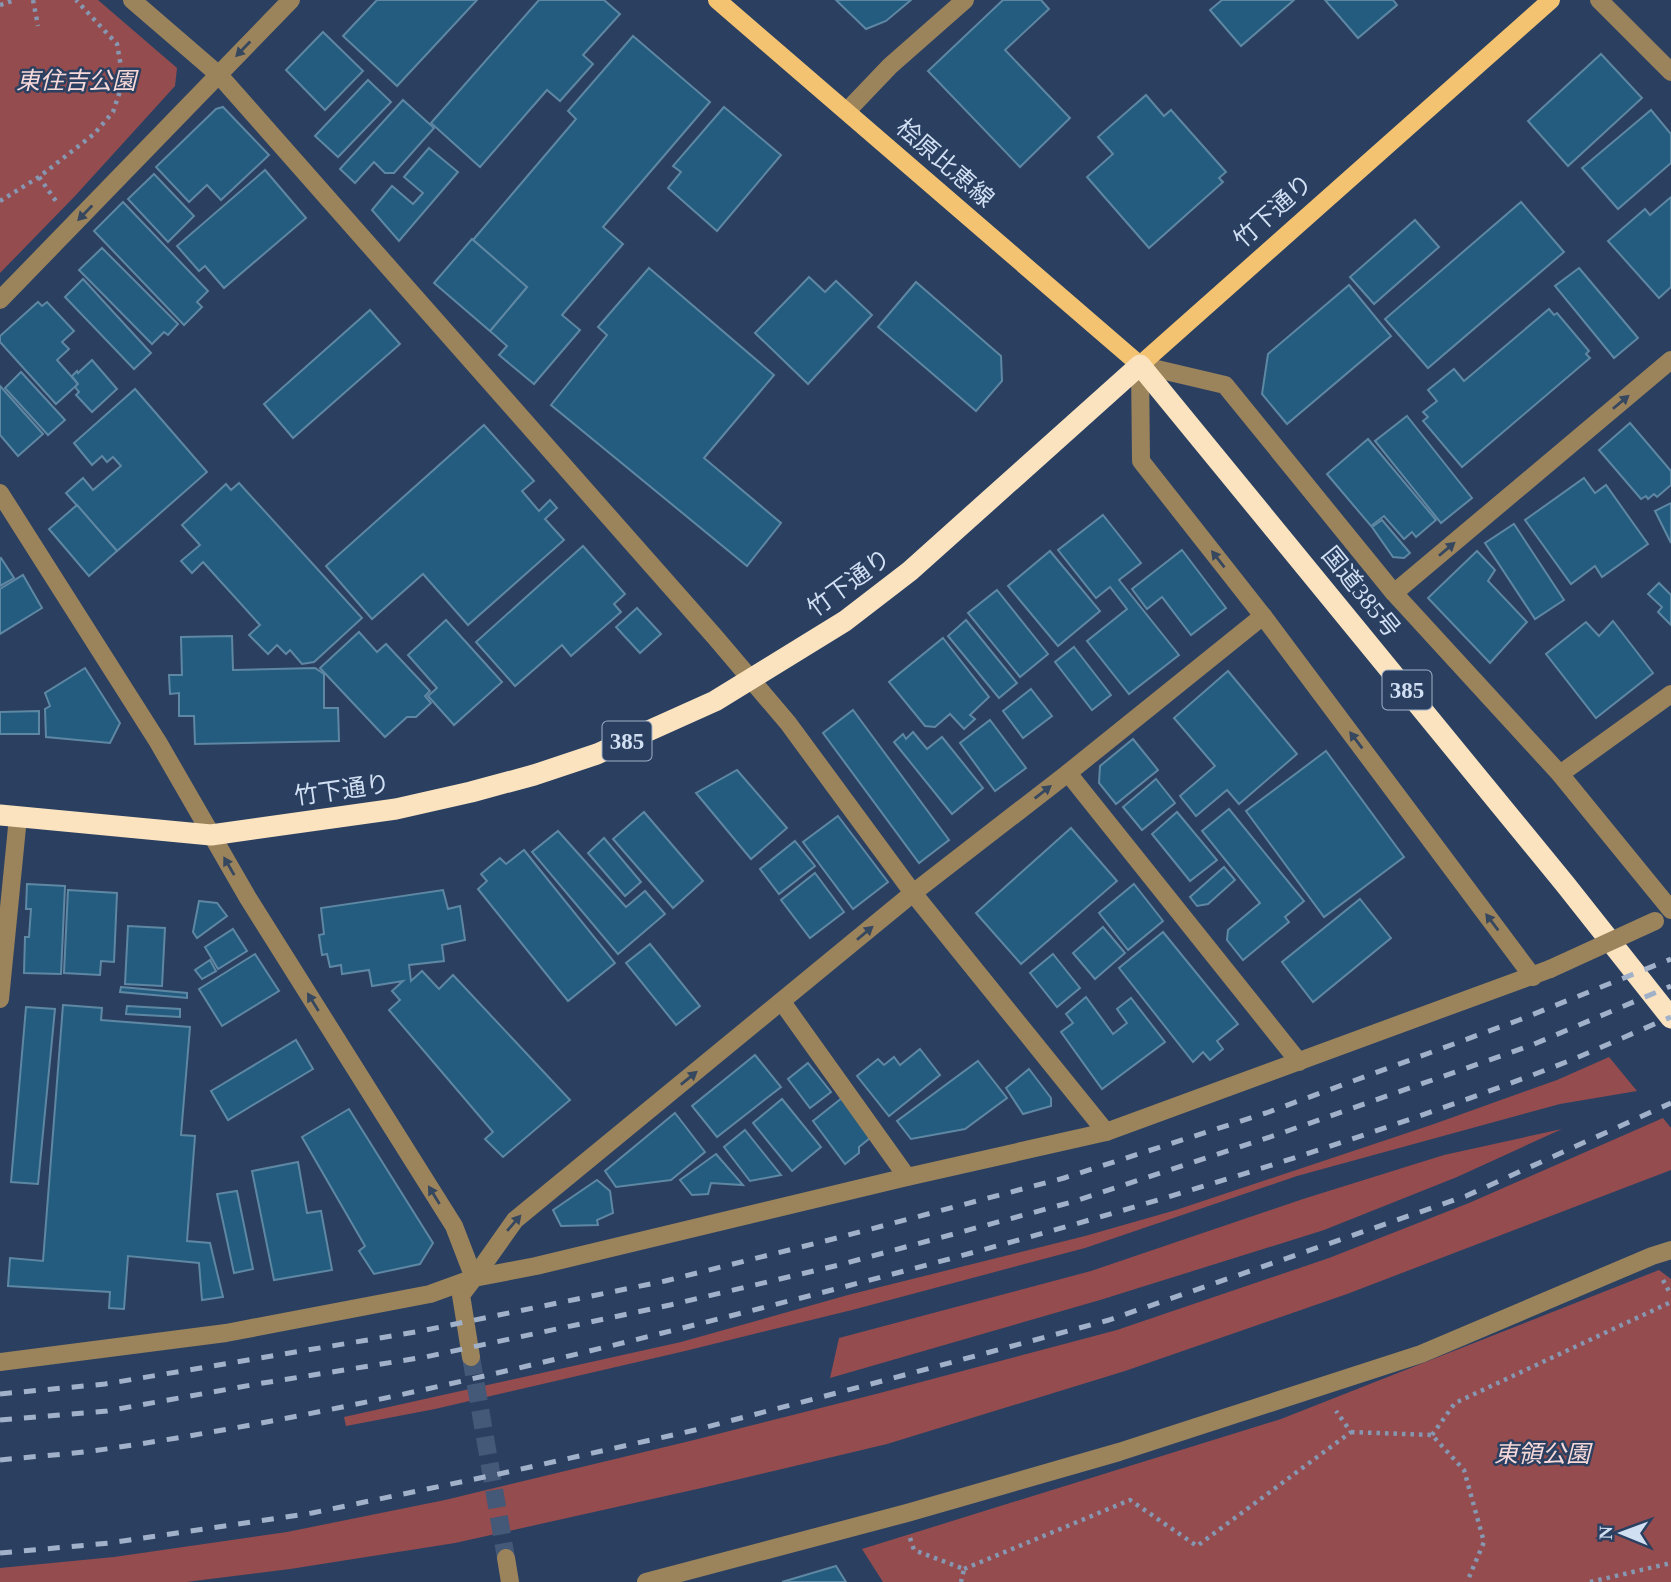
<svg xmlns="http://www.w3.org/2000/svg" width="1671" height="1582" viewBox="0 0 1671 1582" font-family="'Times New Roman','Noto Sans JP',serif">
<style>
.green{fill:#954c4e}
.building{fill:#245c7f;stroke:#5e87a3;stroke-width:2}
.lines{fill:none;stroke-linecap:round;stroke-linejoin:round}
.minor-tunnel{stroke:#445877;stroke-width:18;stroke-dasharray:18 9;stroke-linecap:butt}
.path{stroke:#8697b1;stroke-width:4.5;stroke-dasharray:3.5 5;stroke-linecap:butt}
.minor{stroke:#9b835c;stroke-width:18}
.major{stroke:#f4c371;stroke-width:18}
.highway{stroke:#fbe3bf;stroke-width:21}
.rail{stroke:#a1b1c9;stroke-width:5;stroke-dasharray:12 12;stroke-linecap:butt}
.minor-bridge{stroke:#9b835c;stroke-width:18}
.oneway{fill:#364760}
.labels{text-anchor:middle;stroke-width:5;stroke-linejoin:round;paint-order:stroke}
.shield{fill:#2b4061;stroke:#9fafc7;stroke-width:2}
.shield-label{font-size:23px;font-weight:bold;fill:#d1dff3}
.park-label{font-size:24px;font-style:italic;fill:#f7d9d9;stroke:#2b4061}
.street-label{font-size:24px;fill:#d1dff3;stroke:#2b4061}
</style>
<rect width="100%" height="100%" fill="#2b4061"/>
<g class="green">
<polygon points="0,0 98,0 177,68 175,86 75,196 0,273"/>
<polygon points="1609,1057 1637,1091 1560,1104 1297,1176 1085,1248 852,1310 685,1351 435,1409 346,1426 344,1417 681,1342 848,1295 1085,1236 1176,1210 1434,1124 1557,1080"/>
<polygon points="1663,1118 1671,1128 1671,1170 1347,1294 1125,1371 887,1444 706,1487 455,1543 290,1569 186,1582 0,1582 0,1568 114,1557 287,1532 445,1500 694,1440 876,1394 1117,1330 1329,1258 1469,1203"/>
<polygon points="1562,1129 1457,1177 1324,1230 1100,1300 830,1378 839,1338 1091,1271 1303,1199 1444,1155"/>
<polygon points="1659,1270 1671,1279 1671,1582 883,1582 862,1549 1281,1419"/>
</g>
<g class="building">
<polygon points="377,0 477,0 397,86 343,36"/>
<polygon points="539,0 604,0 620,14 583,55 593,64 560,101 547,90 480,167 431,123"/>
<polygon points="836,0 911,0 886,21 866,29"/>
<polygon points="1003,0 1041,0 1049,9 1005,50 1070,118 1020,167 928,71"/>
<polygon points="1222,0 1294,0 1241,46 1210,10"/>
<polygon points="1325,0 1393,0 1397,5 1358,38"/>
<polygon points="323,32 363,71 325,110 286,70"/>
<polygon points="633,36 710,102 603,227 623,244 562,315 580,330 534,384 499,355 507,346 490,331 527,287 473,240 576,119 568,111"/>
<polygon points="1601,54 1642,98 1568,166 1528,121"/>
<polygon points="368,80 391,102 338,157 315,136"/>
<polygon points="1146,95 1164,116 1171,110 1226,172 1219,178 1223,182 1149,248 1087,177 1113,154 1098,137"/>
<polygon points="403,100 434,128 394,173 385,173 374,162 355,183 340,169"/>
<polygon points="223,107 269,155 221,200 207,185 189,202 156,167 216,109"/>
<polygon points="724,107 781,155 717,231 668,188 681,172 673,166"/>
<polygon points="1651,110 1671,134 1671,163 1618,209 1582,168"/>
<polygon points="429,148 458,172 399,241 372,210 392,186 413,204 423,193 404,177"/>
<polygon points="265,170 306,218 224,288 205,266 199,271 177,246"/>
<polygon points="154,174 194,216 168,242 128,199"/>
<polygon points="1671,197 1671,287 1659,298 1608,241 1645,209 1650,215"/>
<polygon points="123,202 208,291 197,302 202,307 184,325 94,231"/>
<polygon points="1521,202 1564,252 1428,368 1385,319"/>
<polygon points="1415,220 1439,247 1374,304 1350,277"/>
<polygon points="472,239 527,287 490,331 434,283"/>
<polygon points="102,248 178,324 168,335 164,332 152,344 79,270"/>
<polygon points="649,268 774,375 704,458 781,523 747,566 551,405 607,335 598,327"/>
<polygon points="1579,268 1638,338 1614,358 1555,286"/>
<polygon points="809,277 825,292 836,281 872,315 808,384 755,333"/>
<polygon points="83,279 151,353 134,369 65,297"/>
<polygon points="916,282 1001,356 1002,381 976,411 878,327"/>
<polygon points="1349,285 1391,336 1287,424 1262,394 1268,354"/>
<polygon points="38,302 42,306 47,302 74,331 62,342 69,349 57,360 78,384 56,404 0,342 0,336"/>
<polygon points="1549,309 1554,315 1557,313 1589,351 1586,354 1590,358 1462,467 1423,421 1428,417 1423,412 1437,401 1428,390 1454,369 1464,381"/>
<polygon points="370,310 400,344 293,438 264,404"/>
<polygon points="92,360 117,389 92,412 76,395 79,392 75,387 78,384 72,376 77,371 78,373"/>
<polygon points="21,372 65,420 48,435 5,388"/>
<polygon points="0,386 43,434 18,456 0,435"/>
<polygon points="135,389 207,472 117,551 66,493 83,478 93,490 121,466 113,457 107,462 102,456 92,465 74,443"/>
<polygon points="1407,416 1472,498 1441,523 1375,441"/>
<polygon points="1630,423 1671,471 1671,485 1657,497 1654,494 1648,499 1646,496 1641,499 1599,450"/>
<polygon points="484,425 534,481 522,491 539,511 550,500 557,508 545,519 564,540 468,625 423,574 372,619 326,566"/>
<polygon points="1368,439 1436,520 1416,537 1412,532 1404,539 1384,516 1371,526 1327,474"/>
<polygon points="1584,478 1595,493 1606,485 1648,544 1602,577 1595,566 1571,584 1525,520"/>
<polygon points="239,483 362,618 314,662 302,664 290,650 286,654 277,645 268,654 249,635 260,625 203,562 192,573 181,561 200,545 182,525 226,484 231,490"/>
<polygon points="1671,503 1671,543 1655,511"/>
<polygon points="77,505 117,551 89,576 49,529"/>
<polygon points="1103,515 1141,563 1119,580 1179,655 1129,694 1087,641 1127,609 1110,587 1096,598 1058,550"/>
<polygon points="1382,520 1410,553 1404,558 1393,557 1372,527"/>
<polygon points="1514,524 1564,600 1535,619 1485,543"/>
<polygon points="583,546 625,594 614,604 621,612 571,656 562,645 515,686 476,642"/>
<polygon points="1182,550 1226,608 1191,635 1162,597 1147,609 1132,589"/>
<polygon points="1050,551 1100,611 1058,646 1008,586"/>
<polygon points="1477,551 1495,570 1488,581 1527,622 1490,663 1428,598"/>
<polygon points="1,558 14,578 0,586 0,559"/>
<polygon points="23,575 42,608 0,634 0,589"/>
<polygon points="1659,583 1671,595 1671,625 1658,612 1662,607 1648,594"/>
<polygon points="997,590 1048,654 1020,677 968,613"/>
<polygon points="637,608 661,634 640,653 616,627"/>
<polygon points="446,620 502,682 454,725 428,696 437,688 408,655"/>
<polygon points="966,620 1017,683 999,698 948,636"/>
<polygon points="1613,621 1653,673 1596,718 1546,654 1586,622 1599,636"/>
<polygon points="359,632 377,652 386,644 430,691 425,696 431,703 416,717 407,717 385,737 320,668"/>
<polygon points="232,636 233,670 315,668 324,674 324,708 338,708 339,741 195,744 194,716 179,716 179,693 170,694 169,675 182,675 181,637"/>
<polygon points="943,638 989,697 970,715 975,719 964,729 950,714 935,727 925,726 889,682"/>
<polygon points="1074,647 1111,695 1092,710 1055,662"/>
<polygon points="85,668 120,723 110,743 46,737 45,709 50,706 45,693"/>
<polygon points="1228,671 1297,754 1239,804 1227,790 1196,816 1180,796 1215,766 1174,718"/>
<polygon points="1031,689 1052,716 1023,738 1003,711"/>
<polygon points="853,710 949,840 919,863 823,733"/>
<polygon points="39,711 39,734 0,734 0,712"/>
<polygon points="990,720 1026,768 995,791 960,743"/>
<polygon points="913,732 927,749 942,737 983,788 952,814 894,742 903,734 906,739"/>
<polygon points="1133,739 1158,770 1116,804 1099,783 1100,766"/>
<polygon points="1326,751 1404,857 1324,917 1246,811"/>
<polygon points="737,770 787,828 751,859 696,793"/>
<polygon points="1156,779 1175,803 1142,830 1123,807"/>
<polygon points="1229,809 1304,901 1285,917 1289,922 1243,960 1227,940 1228,930 1260,903 1202,831"/>
<polygon points="644,812 703,881 673,908 613,839"/>
<polygon points="1177,812 1217,860 1190,881 1152,834"/>
<polygon points="838,816 888,882 853,909 803,842"/>
<polygon points="1071,828 1117,881 1021,964 976,913"/>
<polygon points="558,831 626,907 645,891 665,914 618,954 532,852"/>
<polygon points="604,838 641,882 625,896 588,853"/>
<polygon points="795,841 815,866 779,894 760,869"/>
<polygon points="524,850 615,963 568,1001 478,889 487,881 481,874 500,858 506,864"/>
<polygon points="1224,867 1235,880 1208,904 1197,906 1190,897"/>
<polygon points="815,873 844,912 810,938 781,900"/>
<polygon points="27,884 65,886 61,974 24,973 25,937 29,937 31,909 26,909"/>
<polygon points="1134,884 1163,921 1128,950 1099,913"/>
<polygon points="68,890 117,893 114,962 101,961 100,975 64,973"/>
<polygon points="443,890 448,909 460,906 465,940 442,945 444,961 409,965 411,981 422,971 439,989 453,975 570,1100 503,1157 485,1139 493,1132 389,1010 400,1000 392,991 403,981 372,986 369,970 342,974 341,965 330,967 327,954 322,955 319,935 324,934 321,908"/>
<polygon points="1360,899 1391,938 1313,1002 1282,962"/>
<polygon points="199,901 217,903 227,916 197,938 193,932"/>
<polygon points="128,926 165,928 162,986 125,984"/>
<polygon points="1103,927 1125,953 1095,979 1073,953"/>
<polygon points="233,929 247,951 218,969 205,947"/>
<polygon points="1163,932 1238,1024 1217,1041 1223,1049 1210,1060 1203,1052 1193,1062 1119,968"/>
<polygon points="650,944 700,1006 676,1025 626,963"/>
<polygon points="255,954 279,991 222,1026 199,989"/>
<polygon points="1053,954 1080,988 1057,1007 1030,973"/>
<polygon points="210,960 216,971 202,979 195,970"/>
<polygon points="121,987 187,993 187,998 120,992"/>
<polygon points="1086,997 1113,1034 1127,1023 1117,1009 1131,998 1165,1042 1102,1089 1061,1032 1073,1023 1066,1014"/>
<polygon points="63,1005 102,1008 101,1020 190,1027 181,1135 195,1136 187,1241 210,1243 223,1297 202,1300 199,1263 128,1256 124,1309 109,1308 110,1292 8,1286 10,1258 43,1261"/>
<polygon points="127,1006 180,1009 180,1017 126,1014"/>
<polygon points="26,1007 55,1009 38,1184 11,1182"/>
<polygon points="296,1040 313,1069 228,1120 211,1091"/>
<polygon points="920,1049 940,1075 889,1116 857,1076 878,1059 884,1065 894,1057 900,1065"/>
<polygon points="755,1055 781,1087 717,1137 692,1106"/>
<polygon points="978,1061 1007,1098 965,1129 911,1139 897,1121"/>
<polygon points="808,1063 831,1092 810,1108 788,1079"/>
<polygon points="1029,1069 1051,1098 1051,1106 1023,1114 1006,1088"/>
<polygon points="842,1098 870,1138 859,1147 859,1153 845,1164 813,1121"/>
<polygon points="782,1099 821,1147 792,1171 753,1123"/>
<polygon points="349,1109 433,1243 420,1264 374,1274 359,1251 365,1246 302,1137"/>
<polygon points="675,1113 705,1152 671,1180 616,1187 605,1171"/>
<polygon points="745,1130 781,1175 750,1181 724,1147"/>
<polygon points="716,1154 743,1185 711,1183 708,1194 692,1195 680,1180"/>
<polygon points="298,1162 307,1213 321,1211 332,1270 274,1280 252,1171"/>
<polygon points="597,1180 610,1191 613,1213 597,1220 598,1225 561,1226 553,1210"/>
<polygon points="237,1191 253,1269 234,1273 217,1194"/>
<polygon points="836,1566 846,1582 782,1582"/>
</g>
<g class="lines">
<polyline class="minor-tunnel" points="471,1357 506,1558"/>
<g class="path">
<polyline points="33,0 38,26"/>
<polyline points="0,5 15,0"/>
<polyline points="39,177 58,204"/>
<polyline points="0,201 39,177 94,134 113,112 121,88 122,72 117,44 76,0"/>
<polyline points="1663,1280 1671,1295"/>
<polyline points="1351,1432 1432,1435 1464,1470 1484,1542 1467,1582"/>
<polyline points="1432,1435 1455,1403 1671,1302"/>
<polyline points="910,1538 914,1550 964,1569 961,1582"/>
<polyline points="964,1569 1130,1500 1197,1546 1351,1432 1336,1411"/>
<polyline points="1590,1582 1671,1563"/>
</g>
<g class="minor">
<polyline points="132,0 219,75 715,637 788,723 913,893 1106,1132"/>
<polyline points="1599,0 1671,72"/>
<polyline points="847,111 890,66 965,0"/>
<polyline points="0,300 291,0"/>
<polyline points="0,493 158,742 248,898 454,1226 474,1278"/>
<polyline points="1394,593 1671,360"/>
<polyline points="1068,773 1299,1062"/>
<polyline points="1560,774 1671,694"/>
<polyline points="1533,977 1263,616 1141,461 1140,365 1225,385 1394,593 1560,774 1671,910"/>
<polyline points="0,999 18,817"/>
<polyline points="782,1002 907,1177"/>
<polyline points="471,1357 461,1295 474,1278 515,1220 913,893 1068,773 1263,616"/>
<polyline points="0,1362 226,1333 430,1294 474,1278 536,1266 907,1177 1106,1132 1550,969"/>
<polyline points="506,1558 510,1582"/>
<polyline points="646,1582 907,1513 1119,1452 1421,1354 1652,1256 1671,1250"/>
</g>
<polyline class="major" points="717,0 1140,365 1551,0"/>
<polyline class="highway" points="0,815 211,835 396,809 471,792 534,775 597,754 715,701 845,621 910,571 1140,365 1565,884 1671,1018"/>
<g class="rail">
<polyline points="0,1394 105,1384 421,1331 665,1281 833,1239 1064,1178 1266,1113 1519,1020 1671,959"/>
<polyline points="0,1420 107,1411 257,1384 425,1357 670,1305 839,1265 1072,1202 1276,1135 1532,1045 1671,986"/>
<path d="M 0,1460 C 37,1456 76,1454 113,1448 C 322,1417 529,1367 734,1315 C 1007,1246 1280,1171 1543,1071 C 1586,1055 1628,1035 1671,1017"/>
<polyline points="0,1553 110,1543 312,1513 499,1474 695,1430 871,1384 1109,1320 1466,1196 1671,1103"/>
</g>
<polyline class="minor-bridge" points="1550,969 1655,921"/>
</g>
<defs><path id="oneway-solid" d="M-6-.8H1V-3.2L6.5 0L1 3.2V.8H-6Z" transform="scale(1.75)"/></defs>
<g class="oneway">
<use href="#oneway-solid" transform="translate(243 49) rotate(134)"/>
<use href="#oneway-solid" transform="translate(85 213) rotate(134)"/>
<use href="#oneway-solid" transform="translate(1621 402) rotate(-40)"/>
<use href="#oneway-solid" transform="translate(1447 549) rotate(-40)"/>
<use href="#oneway-solid" transform="translate(1218 559) rotate(-128)"/>
<use href="#oneway-solid" transform="translate(1356 740) rotate(-127)"/>
<use href="#oneway-solid" transform="translate(1043 792) rotate(-38)"/>
<use href="#oneway-solid" transform="translate(229 866) rotate(-120)"/>
<use href="#oneway-solid" transform="translate(1492 922) rotate(-127)"/>
<use href="#oneway-solid" transform="translate(865 933) rotate(-40)"/>
<use href="#oneway-solid" transform="translate(313 1002) rotate(-122)"/>
<use href="#oneway-solid" transform="translate(689 1078) rotate(-39)"/>
<use href="#oneway-solid" transform="translate(434 1195) rotate(-122)"/>
<use href="#oneway-solid" transform="translate(514 1223) rotate(-49)"/>
</g>
<g class="labels">
<g class="shield">
<rect x="1382.5" y="670.5" width="49" height="39" rx="5"/>
<rect x="602.5" y="721.5" width="49" height="39" rx="5"/>
</g>
<g class="shield-label">
<text x="1407" y="698">385</text>
<text x="627" y="749">385</text>
</g>
<g class="park-label">
<text x="76" y="89">東住吉公園</text>
<text x="1542" y="1462">東領公園</text>
</g>
<g class="street-label">
<text transform="translate(945 163) rotate(41)" y="8">桧原比恵線</text>
<text transform="translate(1273 211) rotate(-42)" y="8">竹下通り</text>
<text transform="translate(849 583) rotate(-36)" y="8">竹下通り</text>
<text transform="translate(1361 592) rotate(51)" y="8">国道385号</text>
<text transform="translate(342 790) rotate(-8)" y="8">竹下通り</text>
</g>
</g>
<g transform="translate(1622 1533) rotate(271)" stroke="#2b4061" stroke-width="5" paint-order="stroke">
<path d="M0-5L12 26L0 18L-12 26Z" fill="#d1dff3"/>
<text y="-10" font-size="19" font-weight="bold" text-anchor="middle" fill="#d1dff3">N</text>
</g>
</svg>
